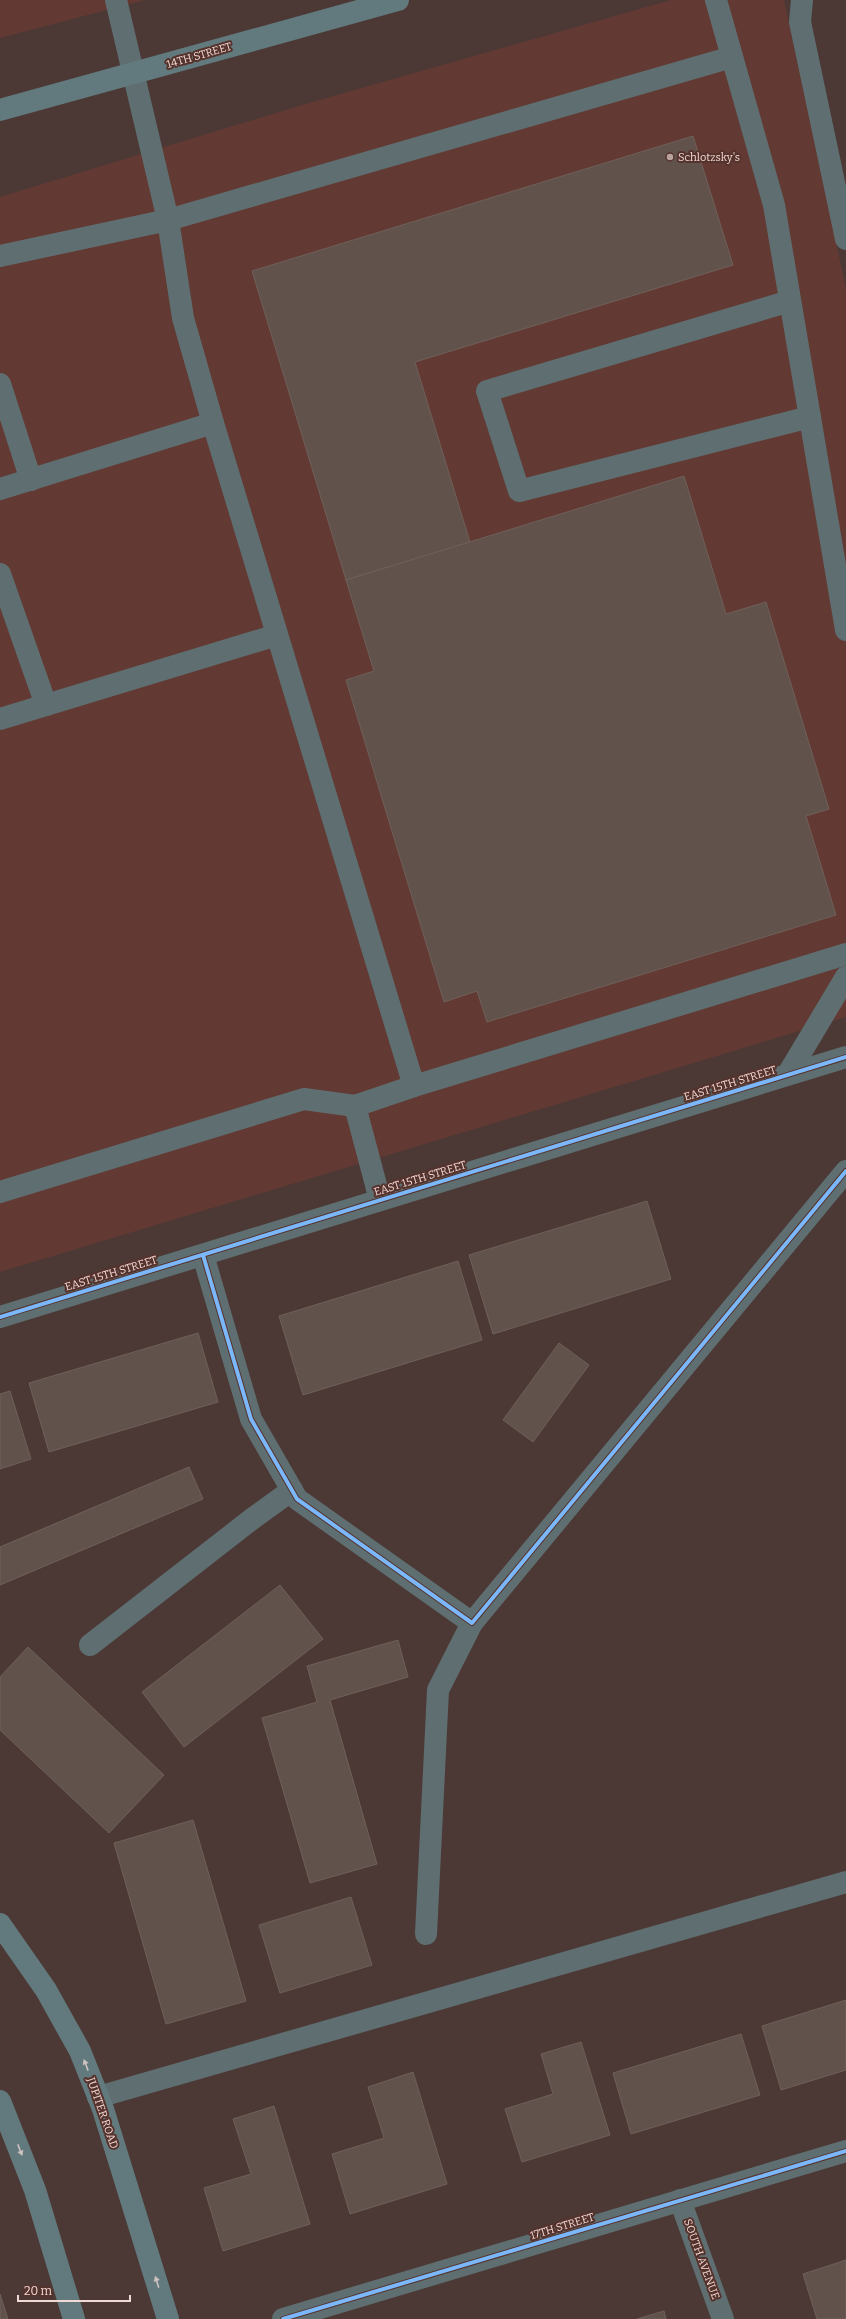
<svg xmlns="http://www.w3.org/2000/svg" width="846" height="2319" viewBox="0 0 846 2319" font-family="Bitter,serif">
<style>
.built{fill:#623a33}
.building{fill:#61524c;stroke:#6f605a}
.lines{fill:none;stroke-linecap:round;stroke-linejoin:round}
.minor{stroke:#5f6f71;stroke-width:22}
.major{stroke:#627a7d;stroke-width:22}
.cycleway-casing{stroke:#56322c;stroke-width:6}
.cycleway{stroke:#7ab7fb;stroke-width:4}
.oneway{fill:#cdc2c0}
.poi-dot{fill:#b7a29e;stroke:#56322c;stroke-width:1.5}
.labels{text-anchor:middle;stroke-width:4;stroke-linejoin:round;paint-order:stroke}
.street-label{font-size:11px;fill:#f1dad6;stroke:#56322c}
.poi-label{font-size:11px;fill:#f1dad6;stroke:#56322c;text-anchor:start}
</style>
<rect width="100%" height="100%" fill="#4c3936"/>
<g class="built">
<polygon points="0,0 145,0 0,38"/>
<polygon points="671,0 784,0 846,289 846,1017 0,1272 0,197 309,103"/>
</g>
<g class="building">
<polygon points="693,136 733,265 415,362 470,542 346,580 252,271"/>
<polygon points="684,476 726,614 766,602 829,809 806,816 836,915 487,1022 477,991 444,1002 346,680 374,671 346,580"/>
<polygon points="647,1201 671,1279 493,1334 469,1255"/>
<polygon points="458,1261 482,1340 303,1395 279,1316"/>
<polygon points="198,1333 218,1402 49,1452 29,1383"/>
<polygon points="559,1343 589,1365 533,1442 503,1420"/>
<polygon points="10,1391 31,1459 0,1469 0,1394"/>
<polygon points="189,1467 203,1499 0,1585 0,1547"/>
<polygon points="280,1585 323,1639 184,1747 142,1692"/>
<polygon points="398,1640 408,1677 330,1700 377,1864 310,1883 262,1718 317,1702 307,1666"/>
<polygon points="28,1647 164,1775 109,1833 0,1730 0,1677"/>
<polygon points="193,1820 246,2001 166,2024 114,1843"/>
<polygon points="351,1897 372,1965 280,1993 259,1925"/>
<polygon points="846,2000 846,2070 781,2090 762,2026"/>
<polygon points="741,2034 760,2095 631,2134 613,2073"/>
<polygon points="581,2042 610,2135 522,2162 505,2109 553,2094 541,2054"/>
<polygon points="413,2072 447,2184 350,2214 332,2154 384,2138 368,2087"/>
<polygon points="274,2106 310,2224 223,2251 204,2188 251,2174 233,2119"/>
<polygon points="846,2260 846,2319 817,2319 803,2274"/>
<polygon points="0,2294 8,2319 0,2319"/>
<polygon points="664,2311 666,2319 637,2319"/>
</g>
<g class="lines">
<g class="minor">
<polyline points="116,0 168,220 183,318 213,423"/>
<polyline points="716,0 774,205 846,630"/>
<polyline points="802,0 800,22 846,239"/>
<polyline points="0,256 168,220 732,57"/>
<polyline points="790,301 487,391 519,491 810,417"/>
<polyline points="0,384 31,480"/>
<polyline points="0,489 213,423 414,1086 355,1106 380,1200"/>
<polyline points="0,574 46,705"/>
<polyline points="0,719 277,635"/>
<polyline points="788,1074 846,977"/>
<polyline points="414,1086 846,954"/>
<polyline points="0,1192 304,1099 355,1106"/>
<polyline points="203,1255 251,1419 297,1499 472,1623 846,1171"/>
<polyline points="0,1317 846,1057"/>
<polyline points="90,1645 252,1519 292,1490"/>
<polyline points="426,1934 438,1690 472,1623"/>
<polyline points="98,2097 846,1882"/>
<polyline points="680,2200 723,2319"/>
<polyline points="283,2319 846,2151"/>
</g>
<g class="major">
<polyline points="0,110 398,0"/>
<polyline points="0,1924 46,1990 80,2051 103,2109 168,2319"/>
<polyline points="0,2101 35,2190 74,2319"/>
</g>
<defs>
<g id="cycleway">
<polyline points="203,1255 251,1419 297,1499 472,1623 846,1171"/>
<polyline points="0,1317 846,1057"/>
<polyline points="283,2319 846,2151"/>
</g>
</defs>
<use href="#cycleway" class="cycleway-casing"/>
<use href="#cycleway" class="cycleway"/>
</g>
<defs><path id="oneway-solid" d="M-6-.8H1V-3.2L6.5 0L1 3.2V.8H-6Z"/></defs>
<g class="oneway">
<use href="#oneway-solid" transform="translate(86 2065) rotate(-111)"/>
<use href="#oneway-solid" transform="translate(20 2150) rotate(69)"/>
<use href="#oneway-solid" transform="translate(157 2282) rotate(-107)"/>
</g>
<circle class="poi-dot" cx="670" cy="157" r="4"/>
<g class="labels">
<g class="street-label">
<text transform="translate(199 55) rotate(-16)" y="4">14TH STREET</text>
<text transform="translate(730 1083) rotate(-17)" y="4">EAST 15TH STREET</text>
<text transform="translate(420 1178) rotate(-17)" y="4">EAST 15TH STREET</text>
<text transform="translate(111 1273) rotate(-17)" y="4">EAST 15TH STREET</text>
<text transform="translate(103 2113) rotate(71)" y="4">JUPITER ROAD</text>
<text transform="translate(562 2226) rotate(-17)" y="4">17TH STREET</text>
<text transform="translate(702 2259) rotate(70)" y="4">SOUTH AVENUE</text>
</g>
<g class="poi-label">
<text x="678" y="161">Schlotzsky's</text>
</g>
</g>
<path d="M18 2295v6h112v-6" fill="none" stroke="#f1dad6" stroke-width="2"/>
<text x="24" y="2295" font-size="12" fill="#f1dad6" stroke="#56322c" stroke-width="3" paint-order="stroke">20 m</text>
</svg>
